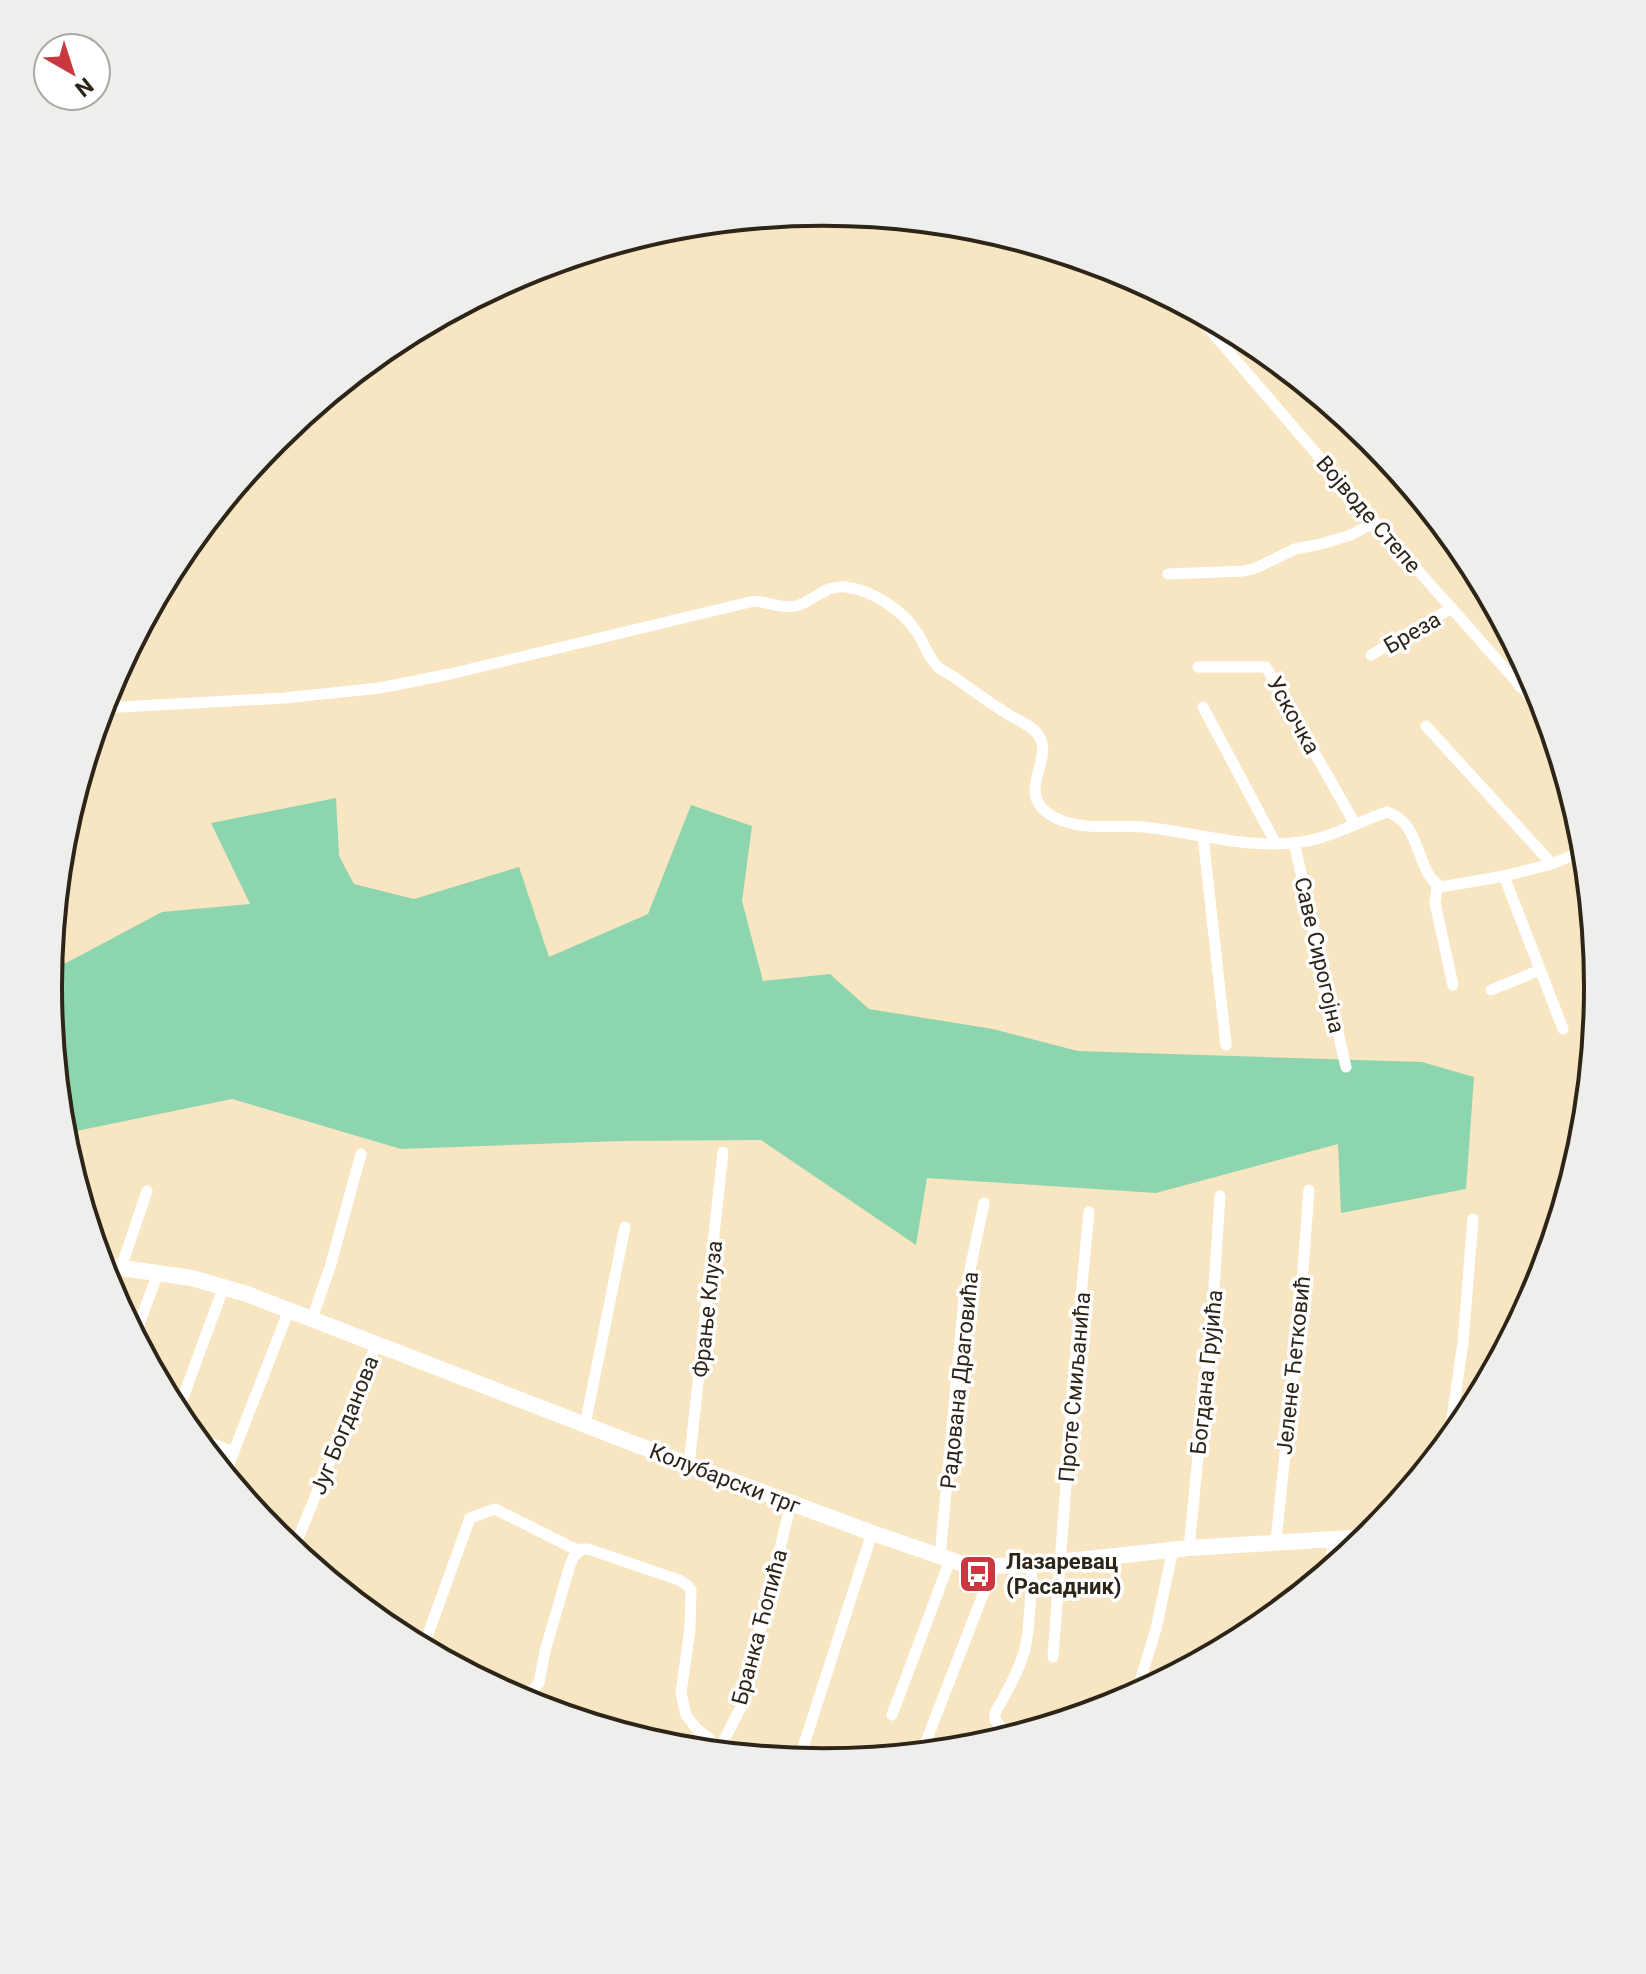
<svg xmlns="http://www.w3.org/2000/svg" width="1646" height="1974" viewBox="0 0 1646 1974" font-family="Roboto,sans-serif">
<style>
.green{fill:#8cd5af}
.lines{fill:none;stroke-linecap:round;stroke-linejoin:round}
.street{stroke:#fff;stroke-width:11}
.secondary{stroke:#fff;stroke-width:16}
.labels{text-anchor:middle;stroke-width:7;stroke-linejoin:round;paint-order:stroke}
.street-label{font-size:22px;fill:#2c2518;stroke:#fff}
.poi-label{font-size:22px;font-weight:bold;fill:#2c2518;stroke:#fff;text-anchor:start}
.rim{fill:none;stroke:#2c2518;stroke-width:4}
</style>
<rect width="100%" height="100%" fill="#f8e6c3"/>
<polygon class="green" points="336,798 339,856 354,884 414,899 519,867 549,957 648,914 691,805 752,826 742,901 763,981 830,974 869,1009 993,1029 1078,1051 1422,1062 1474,1077 1466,1189 1341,1213 1338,1144 1156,1193 927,1178 916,1245 761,1140 621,1141 401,1149 232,1099 62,1134 48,987 51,958 66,963 162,912 250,904 211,823"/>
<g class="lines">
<g class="street">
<polyline points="1193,310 1375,522 1547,716"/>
<polyline points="1168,574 1244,571 1256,568 1295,549 1321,544 1351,535 1375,522"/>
<polyline points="1371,655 1452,608"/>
<polyline points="1198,667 1266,667 1355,824"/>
<polyline points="1519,686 1531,675"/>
<polyline points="1203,707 1276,844"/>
<path d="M 102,708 L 284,698 L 380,688 L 450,674 L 754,601 C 768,602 783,609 796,606 C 814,601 826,584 846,587 C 872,590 902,610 916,631 C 924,642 928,658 938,667 C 943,671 949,674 954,677 C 972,690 990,703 1009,715 C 1018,720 1033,726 1039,736 C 1054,759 1016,792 1049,814 C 1077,833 1113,824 1144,827 C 1198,833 1253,851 1307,841 C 1335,836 1360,821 1387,812 C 1422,822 1415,872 1441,887 L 1504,876 L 1552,864 L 1585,850"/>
<polyline points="1426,726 1552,864"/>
<polyline points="1203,836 1226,1045"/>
<polyline points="1294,843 1346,1067"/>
<polyline points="1504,876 1563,1029"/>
<polyline points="1437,886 1435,903 1453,985"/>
<polyline points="1491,990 1540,970"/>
<polyline points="1567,1192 1574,1145"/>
<polyline points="121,1268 147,1191"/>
<polyline points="312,1319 330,1267 361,1154"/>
<polyline points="135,1335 158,1273"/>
<polyline points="177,1414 224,1286"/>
<polyline points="585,1425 625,1227"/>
<polyline points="195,1437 234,1452"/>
<polyline points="1449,1440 1463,1342 1473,1219"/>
<polyline points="689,1465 723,1152"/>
<polyline points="225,1474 289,1310"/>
<polyline points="1276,1541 1300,1309 1309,1190"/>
<polyline points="1189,1548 1213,1303 1220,1196"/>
<polyline points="293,1550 355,1401 376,1344"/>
<polyline points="940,1557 964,1298 984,1203"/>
<polyline points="1329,1570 1334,1539"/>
<polyline points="423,1648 470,1518 495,1509 579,1551"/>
<polyline points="1053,1657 1077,1338 1089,1212"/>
<polyline points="1136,1694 1156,1629 1173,1549"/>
<polyline points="516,1697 527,1696 539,1683 545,1651 570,1565 574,1556 582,1549 588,1549 679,1580 687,1585 691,1590 690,1629 681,1693 686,1715 696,1728 725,1752"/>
<polyline points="892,1715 950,1560"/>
<path d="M 1005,1738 L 1007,1734 L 995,1720 L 995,1713 C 1006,1693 1019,1671 1025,1649 C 1031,1622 1030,1592 1032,1565"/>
<polyline points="720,1748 742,1705 791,1503"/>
<polyline points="922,1752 994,1566"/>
<polyline points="799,1760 872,1533"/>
</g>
<polyline class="secondary" points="101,1265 192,1278 247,1294 689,1465 872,1533 960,1563 994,1566 1032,1565 1189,1548 1369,1537"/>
</g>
<defs>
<symbol id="bus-square" viewBox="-11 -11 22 22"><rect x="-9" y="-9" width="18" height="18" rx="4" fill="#c8383e" stroke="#fff"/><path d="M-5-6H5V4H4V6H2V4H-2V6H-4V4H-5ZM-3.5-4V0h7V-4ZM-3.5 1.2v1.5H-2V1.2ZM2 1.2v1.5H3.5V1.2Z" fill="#fff"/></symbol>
</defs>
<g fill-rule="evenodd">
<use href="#bus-square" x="956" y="1552" width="44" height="44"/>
</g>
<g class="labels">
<g class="street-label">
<text transform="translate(1369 514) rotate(49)" y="8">Војводе Степе</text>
<text transform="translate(1412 632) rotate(-30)" y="8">Бреза</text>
<text transform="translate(1294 715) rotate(61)" y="8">Ускочка</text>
<text transform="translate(1320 955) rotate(77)" y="8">Саве Сирогојна</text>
<text transform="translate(707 1309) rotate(-84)" y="8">Фрање Клуза</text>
<text transform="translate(1293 1365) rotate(-84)" y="8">Јелене Ћетковић</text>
<text transform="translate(1206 1372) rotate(-84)" y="8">Богдана Грујића</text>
<text transform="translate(959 1380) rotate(-84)" y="8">Радована Драговића</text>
<text transform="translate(1074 1387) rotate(-85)" y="8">Проте Смиљанића</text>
<text transform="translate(344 1425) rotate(-68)" y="8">Југ Богданова</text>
<text transform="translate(725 1478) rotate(21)" y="8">Колубарски трг</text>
<text transform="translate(759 1627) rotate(-75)" y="8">Бранка Ћопића</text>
</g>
<g class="poi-label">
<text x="1006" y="1569">Лазаревац<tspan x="1006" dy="25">(Расадник)</tspan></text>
</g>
</g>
<path d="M0 0H1646V1974H0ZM62 987a761 761 0 1 1 1522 0a761 761 0 1 1-1522 0Z" fill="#eeeeed" fill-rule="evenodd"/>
<path class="rim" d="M62 987a761 761 0 1 1 1522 0a761 761 0 1 1-1522 0Z"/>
<g transform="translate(72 72) rotate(141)"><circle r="38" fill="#ffffff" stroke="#aba8a3" stroke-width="2"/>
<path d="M0-6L14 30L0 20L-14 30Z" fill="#c8383e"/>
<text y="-12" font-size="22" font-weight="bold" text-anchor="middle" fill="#2c2518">N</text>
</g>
</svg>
